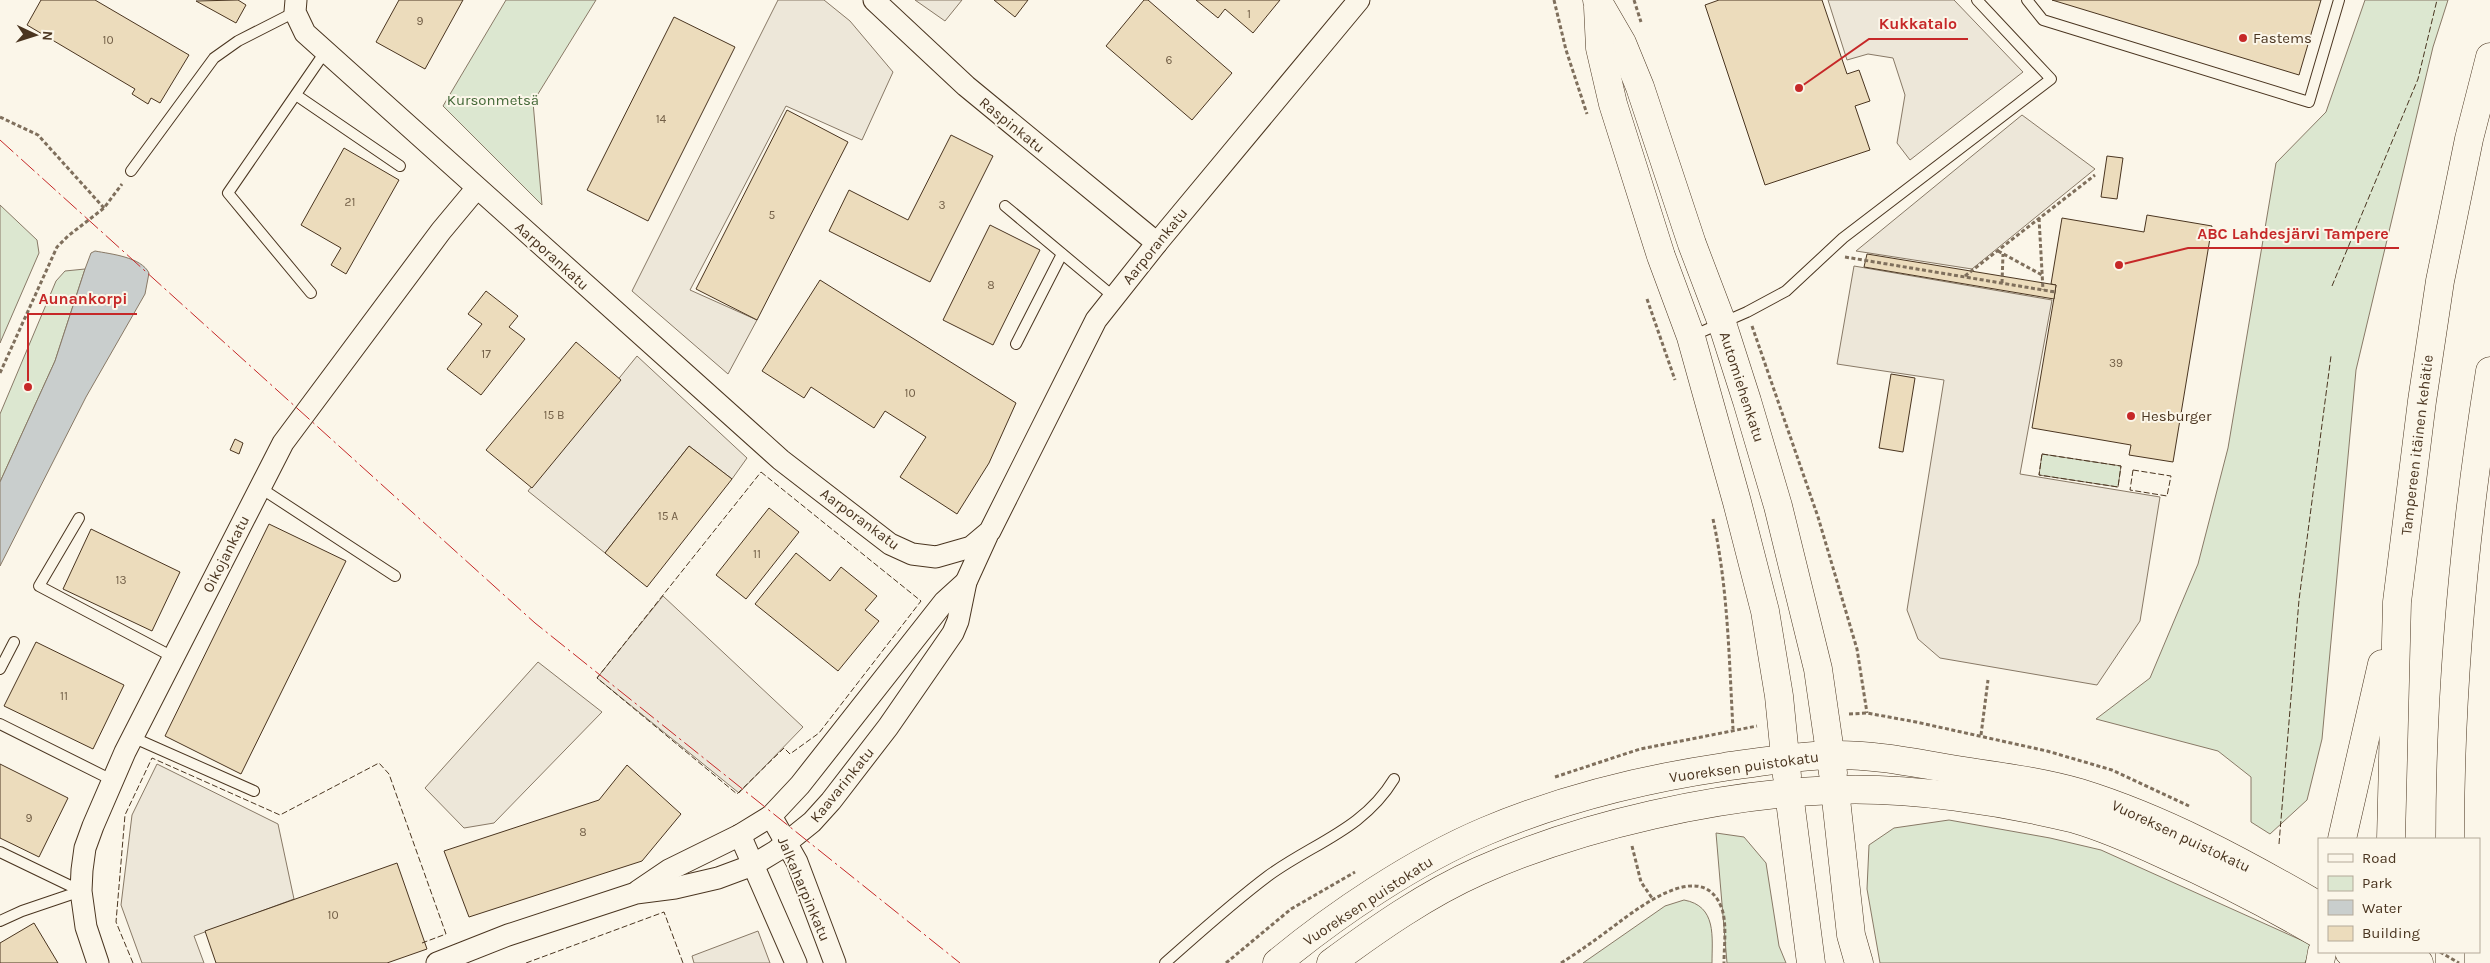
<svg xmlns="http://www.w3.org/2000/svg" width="2490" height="963" viewBox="0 0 2490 963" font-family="Karla,sans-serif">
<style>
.green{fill:#dce7d0;stroke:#887966}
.parking{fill:#ede7d9;stroke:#887966}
.water{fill:#c9cecd;stroke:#887966}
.building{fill:#ecdcbc;stroke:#4a3520}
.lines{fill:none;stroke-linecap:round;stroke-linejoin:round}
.service-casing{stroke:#4a3520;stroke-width:12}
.minor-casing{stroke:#4a3520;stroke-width:23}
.secondary-casing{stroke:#4a3520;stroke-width:29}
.motorway-casing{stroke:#4a3520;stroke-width:29}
.path{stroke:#7f6f5c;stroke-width:3;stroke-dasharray:4 2.5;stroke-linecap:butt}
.service{stroke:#fbf6e9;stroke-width:10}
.minor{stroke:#fbf6e9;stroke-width:21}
.secondary{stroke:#fbf6e9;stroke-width:28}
.motorway{stroke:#fbf6e9;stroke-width:28}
.path-bridge{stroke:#7f6f5c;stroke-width:3;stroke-dasharray:4 2.5;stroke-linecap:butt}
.fence{stroke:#4a3520;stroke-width:1;stroke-dasharray:6 2.5;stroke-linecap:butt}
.power{stroke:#c62828;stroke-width:1;stroke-dasharray:18 4 2.5 4;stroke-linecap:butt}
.poi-dot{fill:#c62828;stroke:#fbf6e9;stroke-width:2}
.labels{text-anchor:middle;stroke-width:4;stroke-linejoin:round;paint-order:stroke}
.number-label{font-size:12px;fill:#725f47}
.poi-label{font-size:15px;fill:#4a3520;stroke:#fbf6e9;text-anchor:start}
.park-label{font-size:15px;fill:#436837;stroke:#fbf6e9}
.street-label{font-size:15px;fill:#4a3520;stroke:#fbf6e9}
.leader{fill:none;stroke:#c62828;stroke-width:2}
.callout-dot{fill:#c62828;stroke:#fbf6e9;stroke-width:2}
.callout-label{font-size:16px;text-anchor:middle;font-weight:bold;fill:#c62828;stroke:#fbf6e9;stroke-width:4;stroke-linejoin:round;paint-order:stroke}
</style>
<rect width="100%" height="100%" fill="#fbf6e9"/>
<g class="green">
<polygon points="506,0 596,0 533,102 542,205 443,106"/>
<polygon points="2365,0 2448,0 2433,47 2356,370 2322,739 2307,800 2270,834 2251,822 2251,777 2218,751 2096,719 2150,678 2198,564 2228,448 2276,163 2326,112"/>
<polygon points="0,205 37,240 39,253 0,343"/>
<polygon points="85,269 55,361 0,482 0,414 56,281 65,271"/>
<polygon points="2042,454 2121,466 2118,487 2039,475"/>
<polygon points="1949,820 2050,838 2101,850 2312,945 2305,963 1880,963 1867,889 1869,845 1894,828"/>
<polygon points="1716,833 1744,837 1766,863 1779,946 1786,963 1727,963"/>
<path d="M 1684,900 C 1717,906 1712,937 1712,963 L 1583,963 L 1665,906 Z"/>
</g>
<g class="parking">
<polygon points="778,0 824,0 850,21 893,72 862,140 786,106 690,290 757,320 728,374 632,291"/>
<polygon points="915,0 962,0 945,21"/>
<polygon points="1828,0 1954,0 2023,72 1910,160 1897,143 1905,95 1893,58 1868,54 1847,60"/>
<polygon points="2022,115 2095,169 1972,269 1856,251"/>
<polygon points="1854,266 2052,300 2020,474 2160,497 2140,621 2097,685 1940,658 1918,639 1907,610 1944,380 1837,364"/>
<polygon points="637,356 747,458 732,479 689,446 605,553 528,491"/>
<polygon points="663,596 803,727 739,793 597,678"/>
<polygon points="538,662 602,712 494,823 464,828 425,788"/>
<polygon points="157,764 278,824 294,899 194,936 204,963 142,963 121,905 132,815"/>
<polygon points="758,931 770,963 694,963 692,956"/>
</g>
<path class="water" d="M 95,251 C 111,254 141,257 149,273 L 145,294 L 86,397 L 0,566 L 0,482 L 55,361 L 85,269 L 91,253 Z"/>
<g class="building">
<polygon points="41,0 95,0 189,55 160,103 151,98 148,104 132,94 135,89 27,25"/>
<polygon points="238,0 246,5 236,23 196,1"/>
<polygon points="399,0 463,0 425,69 376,42"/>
<polygon points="994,0 1028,0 1015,17"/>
<polygon points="1144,0 1148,0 1232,73 1192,120 1106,46"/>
<polygon points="1196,0 1280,0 1253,33 1225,9 1218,18"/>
<polygon points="1719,0 1822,0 1847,74 1859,70 1870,101 1855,106 1870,150 1765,185 1705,5"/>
<polygon points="2052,0 2321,0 2299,75"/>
<polygon points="674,17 735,47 648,221 587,190"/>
<polygon points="787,110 848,142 757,320 696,289"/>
<polygon points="951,135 993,156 930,282 829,231 849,190 908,220"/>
<polygon points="344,148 399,180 346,274 331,265 341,248 301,225"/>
<polygon points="2107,156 2123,158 2117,199 2101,197"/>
<polygon points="2147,215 2212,226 2173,462 2129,455 2131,445 2032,428 2055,292 2056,285 2051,284 2062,218 2144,232"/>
<polygon points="990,225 1040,250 993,345 943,320"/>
<polygon points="1867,254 2056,285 2054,299 1864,267"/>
<polygon points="820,280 1016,403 989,463 957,514 900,477 926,437 885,411 874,428 811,387 804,398 762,371"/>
<polygon points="486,291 518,316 509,327 525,339 481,395 447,369 482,324 468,314"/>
<polygon points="576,342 621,380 532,488 486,450"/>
<polygon points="1891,374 1915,378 1903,452 1879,448"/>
<polygon points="235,439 243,443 239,454 230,450"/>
<polygon points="689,446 732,479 647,587 605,553"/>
<polygon points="769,508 799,532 746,599 716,575"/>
<polygon points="269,524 346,561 241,774 165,736"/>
<polygon points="91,529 180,572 152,631 63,589"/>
<polygon points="796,553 830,581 841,567 877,596 865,610 879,621 838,671 755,604"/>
<polygon points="36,642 124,685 93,749 4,706"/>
<polygon points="0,764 68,798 39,857 0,838"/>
<polygon points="627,765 681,814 642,861 469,917 444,851 599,800"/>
<polygon points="397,863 427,949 387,963 216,963 205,931"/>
<polygon points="34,923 58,963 0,963 0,943"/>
</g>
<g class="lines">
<defs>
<g id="service">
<polyline points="2027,0 2043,20 2309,102 2339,0"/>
<polyline points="296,95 400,166"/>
<polyline points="131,171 214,58 238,41 295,12"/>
<polyline points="1005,206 1114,297"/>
<polyline points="311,293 228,193 325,52"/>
<polyline points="1692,336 1747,312 1786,291 1843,238 2051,79 1977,0"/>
<polyline points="1016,344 1062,254"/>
<polyline points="259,487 395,576"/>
<polyline points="79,518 39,586 173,657"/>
<polyline points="0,669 14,642"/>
<polyline points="0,724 112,780"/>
<polyline points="132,737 254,791"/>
<polyline points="0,852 81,891"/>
<polyline points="0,921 22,911 81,891"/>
<path d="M 1165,963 C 1198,934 1232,903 1268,876 C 1313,843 1363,830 1394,779"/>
</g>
<g id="minor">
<polyline points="296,0 295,12 305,33 781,460 890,544 912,554 936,557 971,547 990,531 1096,320 1157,243 1359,0"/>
<polyline points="874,0 966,86 1157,243"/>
<polyline points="771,816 797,862 835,963"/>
<polyline points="740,835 796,963"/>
<polyline points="638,891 669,870 740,835 771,816 800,785 944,602 966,582"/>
<polyline points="98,963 86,927 81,891 82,870 85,848 93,826 125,752 283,443 441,231 476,189"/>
<polyline points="437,963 508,935 636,893 675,888 718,878 753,865 776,851 812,822 831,801 888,727 953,633 958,621 966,582 987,536"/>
</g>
<g id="secondary">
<polyline points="1597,0 1622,43 1640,87 1692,244 1722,323 1747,401 1778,506 1818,669 1833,773"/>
<polyline points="1598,7 1600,48 1613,104 1661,256 1691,337 1737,502 1765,611 1779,696 1787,776"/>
<polyline points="2349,952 2368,963"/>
<polyline points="2399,952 2419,963"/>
<path d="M 1277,963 C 1336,914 1415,861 1486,831 C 1562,799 1643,779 1724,767 C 1759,762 1795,756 1830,755 C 1875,754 1920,764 1964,771 C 2003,777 2042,782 2080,793 C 2164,819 2243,862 2319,906"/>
<path d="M 1331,963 C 1377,929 1427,894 1479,871 C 1582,825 1721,794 1834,790 C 1909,787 2002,801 2075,819 C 2106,828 2135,841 2163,854 C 2217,878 2268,904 2319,934"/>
</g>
<g id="motorway">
<polyline points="1835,790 1851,935 1859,963"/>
<polyline points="1789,793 1811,963"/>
<polyline points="2342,839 2382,664"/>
<polyline points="2391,839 2397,602 2422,401 2440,281 2469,139 2490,57"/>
<path d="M 2450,839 C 2450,682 2465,526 2490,371"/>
<polyline points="2450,952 2450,963"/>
<polyline points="2320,963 2322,952"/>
<polyline points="2390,963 2390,952"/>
</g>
</defs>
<use href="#service" class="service-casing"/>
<use href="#minor" class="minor-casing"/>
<use href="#secondary" class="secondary-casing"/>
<use href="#motorway" class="motorway-casing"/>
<g class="path">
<polyline points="1554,0 1566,50 1587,114"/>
<polyline points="1634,0 1641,22"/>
<polyline points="0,117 38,135 104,208"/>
<polyline points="2039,218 2043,290"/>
<polyline points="1998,251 2042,275"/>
<polyline points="1845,257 2055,292"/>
<polyline points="1965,276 2095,175"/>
<polyline points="2002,283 2003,254"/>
<polyline points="1647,299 1675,380"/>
<polyline points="1752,326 1818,517 1857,649 1867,713"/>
<polyline points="0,373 57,247 68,236 104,208 122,184"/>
<path d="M 1713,519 C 1728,588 1729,658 1733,729"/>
<polyline points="1849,714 1867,713 1916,722 2047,751 2112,770 2189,806"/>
<polyline points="1981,735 1988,680"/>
<polyline points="1555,777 1640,749 1757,726"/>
<polyline points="1632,846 1641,882 1652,898"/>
<polyline points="1226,963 1291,909 1355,872"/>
<path d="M 1561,963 C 1577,953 1591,943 1606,932 C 1631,914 1702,853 1722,909 C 1727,925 1724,946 1724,963"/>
</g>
<use href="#service" class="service"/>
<use href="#minor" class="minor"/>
<use href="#secondary" class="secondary"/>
<use href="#motorway" class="motorway"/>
<polyline class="path-bridge" points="2440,952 2459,963"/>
<g class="fence">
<polyline points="2332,286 2418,79 2437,0"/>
<polygon points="2042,454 2121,466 2118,487 2039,475"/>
<polygon points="2133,470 2171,476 2167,496 2130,490"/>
<polygon points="761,472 921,601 819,733 790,754 784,748 737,794 597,678"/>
<polyline points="2279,844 2299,600 2331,356"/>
<polyline points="133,963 116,922 125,815 152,758 280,815 379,763 389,774 446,934 422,943"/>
<polyline points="526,963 664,912 683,963"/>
</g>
<polyline class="power" points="0,140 535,623 960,963"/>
</g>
<g class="poi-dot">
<circle cx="2243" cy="38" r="5"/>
<circle cx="2131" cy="416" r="5"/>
</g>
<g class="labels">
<g class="number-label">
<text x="1249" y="18">1</text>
<text x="420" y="25">9</text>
<text x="108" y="44">10</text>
<text x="1169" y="64">6</text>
<text x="661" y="123">14</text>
<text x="350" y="206">21</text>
<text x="942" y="209">3</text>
<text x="772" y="219">5</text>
<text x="991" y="289">8</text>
<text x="486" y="358">17</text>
<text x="2116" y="367">39</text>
<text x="910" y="397">10</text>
<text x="554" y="419">15 B</text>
<text x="668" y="520">15 A</text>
<text x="757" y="558">11</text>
<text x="121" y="584">13</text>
<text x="64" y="700">11</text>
<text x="29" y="822">9</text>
<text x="583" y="836">8</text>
<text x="333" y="919">10</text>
</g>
<g class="poi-label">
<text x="2253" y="43">Fastems</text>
<text x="2141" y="421">Hesburger</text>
</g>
<g class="park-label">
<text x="493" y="105">Kursonmetsä</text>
</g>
<g class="street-label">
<text transform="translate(1012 125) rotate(39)" y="5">Raspinkatu</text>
<text transform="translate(1155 246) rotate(-51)" y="5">Aarporankatu</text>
<text transform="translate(552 256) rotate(42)" y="5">Aarporankatu</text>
<text transform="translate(1742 387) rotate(72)" y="5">Automiehenkatu</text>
<text transform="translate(2417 445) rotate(-83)" y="5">Tampereen itäinen kehätie</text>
<text transform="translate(860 519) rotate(36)" y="5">Aarporankatu</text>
<text transform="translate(226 554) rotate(-63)" y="5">Oikojankatu</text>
<text transform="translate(1744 767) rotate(-8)" y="5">Vuoreksen puistokatu</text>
<text transform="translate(842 785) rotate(-51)" y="5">Kaavarinkatu</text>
<text transform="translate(2181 836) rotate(25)" y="5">Vuoreksen puistokatu</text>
<text transform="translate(804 889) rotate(67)" y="5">Jalkaharpinkatu</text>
<text transform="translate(1368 901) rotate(-33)" y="5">Vuoreksen puistokatu</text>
</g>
</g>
<path class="leader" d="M1799 88L1869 39H1968M2119 265L2188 248H2399M28 387L28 314H137"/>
<g class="callout-dot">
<circle cx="1799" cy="88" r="5"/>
<circle cx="2119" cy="265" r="5"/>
<circle cx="28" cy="387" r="5"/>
</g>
<g class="callout-label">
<text x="1918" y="29">Kukkatalo</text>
<text x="2293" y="239">ABC Lahdesjärvi Tampere</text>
<text x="83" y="304">Aunankorpi</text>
</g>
<rect x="2318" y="838" width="162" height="115" fill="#fbf6e9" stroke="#b4a999"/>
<rect x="2328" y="854" width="25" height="8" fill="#fbf6e9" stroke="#b4a999"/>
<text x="2362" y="863" font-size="15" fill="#4a3520">Road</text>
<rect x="2328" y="876" width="25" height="15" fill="#dce7d0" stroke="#b4a999"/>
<text x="2362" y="888" font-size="15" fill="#4a3520">Park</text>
<rect x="2328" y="900" width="25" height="15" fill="#c9cecd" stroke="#b4a999"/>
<text x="2362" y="913" font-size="15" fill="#4a3520">Water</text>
<rect x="2328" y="926" width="25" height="15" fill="#ecdcbc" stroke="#b4a999"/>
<text x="2362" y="938" font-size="15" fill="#4a3520">Building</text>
<g transform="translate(35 35) rotate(94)" stroke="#fbf6e9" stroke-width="4" paint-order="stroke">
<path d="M0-4L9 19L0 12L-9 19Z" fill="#4a3520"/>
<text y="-8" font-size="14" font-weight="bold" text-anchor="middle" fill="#4a3520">N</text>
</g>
</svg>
